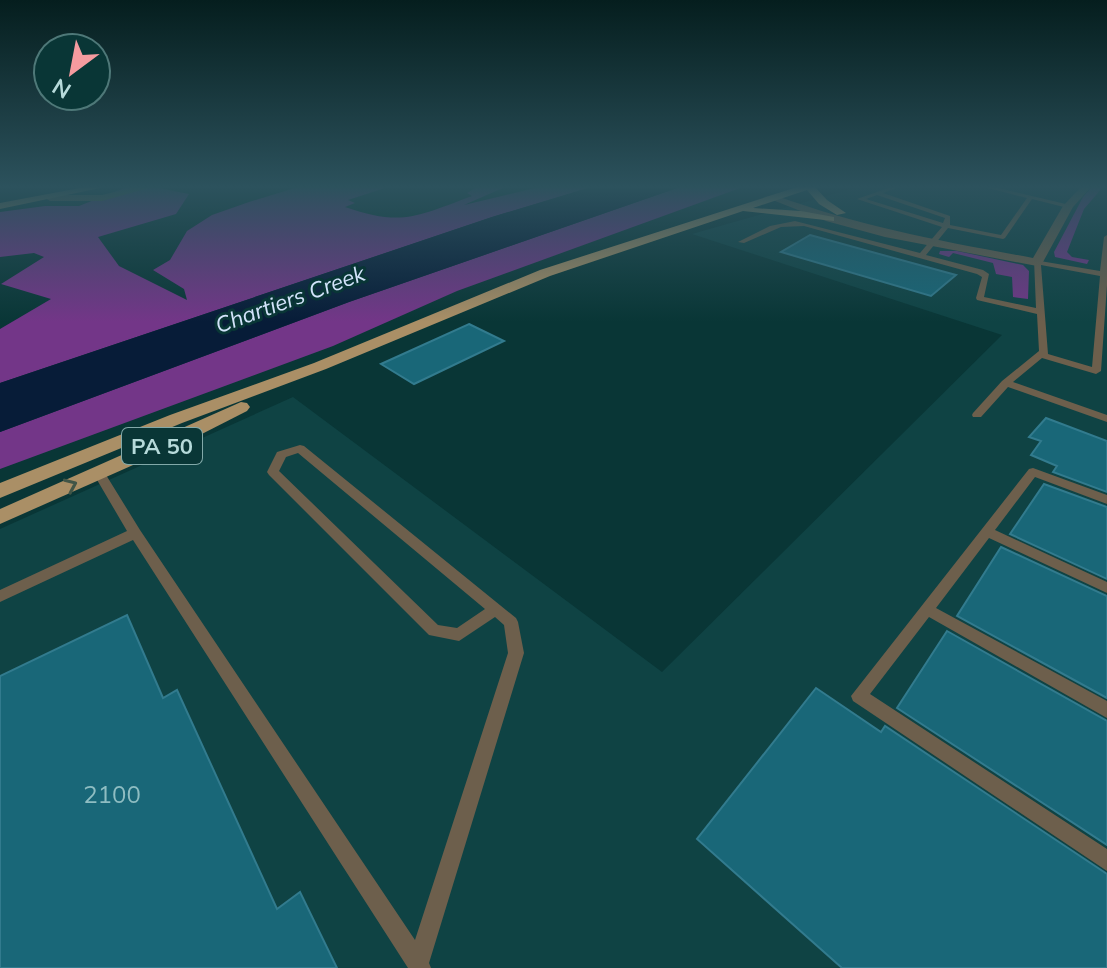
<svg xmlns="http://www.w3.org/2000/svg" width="1107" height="968" viewBox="0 0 1107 968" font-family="Mulish,sans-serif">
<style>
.built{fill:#0f4344}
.green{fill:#733688}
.water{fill:#071c38}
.building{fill:#196778;stroke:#327b8e;stroke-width:2}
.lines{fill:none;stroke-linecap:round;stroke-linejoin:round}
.lane{fill:#6d5f4c;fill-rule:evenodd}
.street{fill:#6d5f4c;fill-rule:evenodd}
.secondary{fill:#907a5b;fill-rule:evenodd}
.primary{fill:#aa8f66;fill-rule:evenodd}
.oneway{stroke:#415547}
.labels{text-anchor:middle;stroke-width:6;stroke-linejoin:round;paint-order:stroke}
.far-water-label{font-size:22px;font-style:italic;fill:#d3e4fb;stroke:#093636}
.shield{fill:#093636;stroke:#82a9a9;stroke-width:2}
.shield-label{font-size:22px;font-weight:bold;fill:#b6dada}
.near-number-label{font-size:24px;fill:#8fbdc2}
</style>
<rect width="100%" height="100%" fill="#093636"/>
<polygon class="built" points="858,187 1107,187 1107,968 0,968 0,529 293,397 662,672 1002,335 692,234"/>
<g class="green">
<path d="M 127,187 L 154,187 L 189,194 L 176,214 L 98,237 L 119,266 L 187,300 L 184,289 L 153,270 L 170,260 L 187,231 L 212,215 L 249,202 L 298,187 L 388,187 L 348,200 L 355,203 L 345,207 C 402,227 418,216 472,196 L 467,193 L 477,187 L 505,187 L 464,205 L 539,187 L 592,187 L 492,217 L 0,383 L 0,329 L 51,299 L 1,284 L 44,257 L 34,253 L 0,257 L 0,212 L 45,206 L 79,206 Z"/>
<polygon points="680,187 743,187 457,291 333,346 0,469 0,432 349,302"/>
<polygon points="1092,187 1103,187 1084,209 1067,252 1072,257 1089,260 1087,264 1055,257 1054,252 1083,197"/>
<polygon points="940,251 957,251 1023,265 1029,271 1028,299 1013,297 1012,277 996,274 993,263 953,253 949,257 939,254"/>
</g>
<polygon class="water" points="591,187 680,187 349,302 0,432 0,383 492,217"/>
<g class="building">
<polygon points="810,235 956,275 931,296 781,252"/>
<polygon points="469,324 504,341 414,384 381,364"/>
<polygon points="1046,418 1107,441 1107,492 1053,472 1057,466 1031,455 1041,441 1029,437"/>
<polygon points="1044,484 1107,507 1107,579 1010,534"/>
<polygon points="1001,547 1107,596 1107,698 957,616"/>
<polygon points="127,615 163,698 177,690 277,909 300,892 337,968 0,968 0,676"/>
<polygon points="947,631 1107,721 1107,845 897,708"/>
<polygon points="816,688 881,732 885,726 1107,874 1107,968 842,968 697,839"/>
</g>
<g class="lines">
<g class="lane">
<path d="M 891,187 L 899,187 L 883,193 L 950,216 L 950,225 L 1001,235 L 1027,198 L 984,187 L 994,187 L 1070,205 L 1070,207 L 1068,208 L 1032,199 L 1005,238 L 1003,239 L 948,228 L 926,255 L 983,270 L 989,274 L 984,297 L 1036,308 L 1034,260 L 1100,271 L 1104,237 L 1107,235 L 1107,285 L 1101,371 L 1096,374 L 1042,358 L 1013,382 L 1107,415 L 1107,422 L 1008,387 L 981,417 L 973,417 L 972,415 L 973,413 L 1002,381 L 1039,351 L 1037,314 L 977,300 L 976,298 L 982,277 L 977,274 L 804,226 L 781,227 L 744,243 L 738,242 L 770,226 L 795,221 L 920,253 L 942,227 L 857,199 ZM 877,195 L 945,218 L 943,223 L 866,199 ZM 1041,265 L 1100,276 L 1092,367 L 1048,354 Z"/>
<path d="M 300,445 L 304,446 L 516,618 L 518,622 L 524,653 L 429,963 L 431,968 L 408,968 L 133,540 L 0,602 L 0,590 L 127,531 L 93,473 L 99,469 L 103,470 L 140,530 L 415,940 L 508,653 L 504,625 L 495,617 L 459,641 L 429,635 L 269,475 L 267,472 L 277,452 ZM 298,453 L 485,609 L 457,628 L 438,625 L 279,471 L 286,457 Z"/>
<polygon points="1033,468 1107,495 1107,504 1035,477 995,530 1107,582 1107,593 989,538 936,608 1107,701 1107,718 929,617 870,694 1107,849 1107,871 853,701 851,696 1029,469"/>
</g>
<g class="street">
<polygon points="136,187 152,187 102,201 50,201 45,198 50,195 102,195"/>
<path d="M 1081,187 L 1091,187 L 1073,207 L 1043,262 L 1037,266 L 885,237 L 826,221 L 765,197 L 774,195 C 862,227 941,241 1033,258 L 1063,206 Z"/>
</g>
<polygon class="secondary" points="85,187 105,187 0,209 0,203"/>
<g class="primary">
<polygon points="797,187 815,187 827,200 846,213 837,215 819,204 807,190 753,208 801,211 834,217 834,221 743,211 550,276 326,369 182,423 0,498 0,483 170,415 314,363 540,270"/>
<polygon points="241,402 247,403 250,407 247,411 194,438 0,524 0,509"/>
</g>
</g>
<defs><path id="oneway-chevron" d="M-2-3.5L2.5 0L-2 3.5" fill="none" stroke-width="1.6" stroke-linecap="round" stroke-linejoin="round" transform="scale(2)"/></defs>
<use class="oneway" href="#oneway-chevron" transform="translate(71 485) rotate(-24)"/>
<linearGradient id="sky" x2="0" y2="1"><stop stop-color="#051e1e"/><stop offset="0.58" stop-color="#2c525d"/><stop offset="1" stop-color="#2c525d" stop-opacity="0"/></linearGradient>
<rect width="1107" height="322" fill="url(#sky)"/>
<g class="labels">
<g class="far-water-label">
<text transform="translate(290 299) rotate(-20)" y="8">Chartiers Creek</text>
</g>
<rect class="shield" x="122" y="428" width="80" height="36" rx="6"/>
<g class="shield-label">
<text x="162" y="454">PA 50</text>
</g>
<g class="near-number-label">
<text x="112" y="803">2100</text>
</g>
</g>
<g transform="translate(72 72) rotate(212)"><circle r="38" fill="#093636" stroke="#4e7878" stroke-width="2"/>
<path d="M0-6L14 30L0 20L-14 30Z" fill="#f59b9f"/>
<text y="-12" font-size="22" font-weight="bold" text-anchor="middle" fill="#b6dada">N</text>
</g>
</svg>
